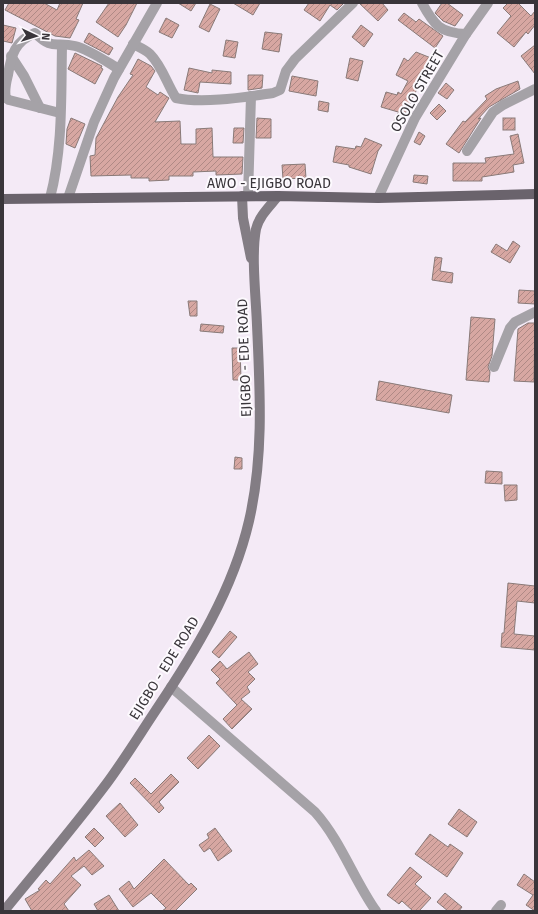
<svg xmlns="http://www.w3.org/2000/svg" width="538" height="914" viewBox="0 0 538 914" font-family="'Fira Sans',sans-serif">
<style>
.building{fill:url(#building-hatch);stroke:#897a78}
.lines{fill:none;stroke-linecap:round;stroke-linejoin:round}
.street{stroke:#a5a2a7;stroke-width:10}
.secondary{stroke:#837d84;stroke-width:10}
.primary{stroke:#6a636c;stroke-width:10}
.labels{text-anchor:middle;stroke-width:4;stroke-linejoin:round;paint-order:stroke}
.street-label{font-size:14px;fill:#39353a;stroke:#fdfafe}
</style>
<defs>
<pattern id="building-hatch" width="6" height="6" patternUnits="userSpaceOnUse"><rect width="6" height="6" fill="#d7a7a2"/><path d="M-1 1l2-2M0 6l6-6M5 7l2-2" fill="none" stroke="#af8985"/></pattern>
</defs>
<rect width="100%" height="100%" fill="#f4eaf6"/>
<g class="building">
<polygon points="9,3 44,3 57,10 60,3 83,3 76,19 79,20 70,38 55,36 5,10"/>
<polygon points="109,3 137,3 126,25 118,37 96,22"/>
<polygon points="178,3 196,3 191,11"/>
<polygon points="233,3 260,3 253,15"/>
<polygon points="309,3 344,3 337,10 330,5 320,21 304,10"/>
<polygon points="359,3 382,3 388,10 378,21"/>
<polygon points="442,3 447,3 463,15 455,26 443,21 435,13"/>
<polygon points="508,3 518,3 531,16 535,11 535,25 528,34 526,32 514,47 497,33 511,16 503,8"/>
<polygon points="210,4 220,9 209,32 199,27"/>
<polygon points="404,13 416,22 419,19 443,36 435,48 398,20"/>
<polygon points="166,18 179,25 172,38 159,32"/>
<polygon points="3,25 16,28 12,43 3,41"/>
<polygon points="361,25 373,34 364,47 352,37"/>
<polygon points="265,32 282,34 279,52 262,49"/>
<polygon points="89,33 113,48 109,55 84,42"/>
<polygon points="226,40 238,42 235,58 223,56"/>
<polygon points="535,45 535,74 521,56"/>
<polygon points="416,52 431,58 425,72 423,71 415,88 417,89 405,114 381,107 386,92 397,95 398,92 401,94 408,81 396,75 404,58 408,61"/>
<polygon points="75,53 102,66 101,68 103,69 95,84 68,69"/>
<polygon points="350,58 363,61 358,81 346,78"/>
<polygon points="138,59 151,66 155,71 146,87 158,95 160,92 169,98 155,122 180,121 181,144 196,144 196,129 212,128 213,157 243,157 242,174 216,175 216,171 193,172 193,176 169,176 169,180 149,181 149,178 131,178 131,175 91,176 90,156 95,155 96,138 118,97 133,75 130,74"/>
<polygon points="189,68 212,73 212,70 231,72 231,84 200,82 198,93 184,90"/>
<polygon points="248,75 263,75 262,88 248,90"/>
<polygon points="292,76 318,81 316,96 289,91"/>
<polygon points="518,81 520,89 489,107 478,119 481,118 459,153 446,144 463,121 465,122 487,99 485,96 496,89"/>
<polygon points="446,83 454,90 447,99 438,93"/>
<polygon points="319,101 329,103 328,112 318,110"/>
<polygon points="439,104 446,111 437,120 430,113"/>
<polygon points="398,113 405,117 401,125 394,121"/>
<polygon points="71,118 85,124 75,148 66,144 67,129"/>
<polygon points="257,118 271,119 271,138 256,138"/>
<rect x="503" y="118" width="12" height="12"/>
<polygon points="234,128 244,128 243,143 233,143"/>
<polygon points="419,132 425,136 420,145 414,142"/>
<polygon points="518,134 524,163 513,165 514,172 482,177 482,181 453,181 453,163 486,163 485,158 514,154 510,136"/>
<polygon points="365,138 382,145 378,151 371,174 349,167 349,165 333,162 336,146 355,149 356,146 361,147"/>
<polygon points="305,164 306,178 283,179 282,165"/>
<polygon points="414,175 428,176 427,184 413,182"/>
<polygon points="513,241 520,246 510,263 491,252 496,244 507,251"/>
<polygon points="435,257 442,258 440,271 453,273 452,283 432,280"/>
<polygon points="519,290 535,291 535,304 518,303"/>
<polygon points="188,301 197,301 197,316 190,316"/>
<polygon points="471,317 495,319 492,356 488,367 490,372 489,382 466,380"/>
<polygon points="528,323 535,323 534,382 514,381 518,329"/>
<polygon points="201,324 224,326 223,333 200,331"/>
<polygon points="232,348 240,348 241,380 233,380"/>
<polygon points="379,381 452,395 449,413 376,400"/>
<polygon points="235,457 242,458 242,469 234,469"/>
<polygon points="486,471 502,472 502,484 485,483"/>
<polygon points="504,485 517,485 517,500 505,501"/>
<polygon points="508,583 535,586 535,603 517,601 514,634 535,636 535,650 501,647 502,633 504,633"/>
<polygon points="230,631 237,637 219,658 212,652"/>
<polygon points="249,652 258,664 248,672 255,679 247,687 250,692 241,699 252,709 232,729 223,719 237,705 216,683 220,679 211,670 220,661 227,669"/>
<polygon points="209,735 220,746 198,769 187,758"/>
<polygon points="171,774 179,782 159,802 164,808 159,813 130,783 135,778 151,794"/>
<polygon points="120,803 138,825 125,837 106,816"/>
<polygon points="459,809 477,822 467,837 448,824"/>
<polygon points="94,828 104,838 95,847 85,837"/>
<polygon points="215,828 232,851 218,861 210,848 204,852 199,845 209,838 207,834"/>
<polygon points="430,834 448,847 450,844 463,853 447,877 415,854"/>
<polygon points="89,850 104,866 92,875 84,866 71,876 81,885 64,904 69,911 32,911 25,899 40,890 38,889 46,880 50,884 74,857 76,861"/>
<polygon points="164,859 189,885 191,883 197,889 175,911 162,911 166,908 151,893 133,907 119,889 129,881 134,889"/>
<polygon points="410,867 422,877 415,884 431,898 419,911 413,911 402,901 399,904 387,895"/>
<polygon points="524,874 535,882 535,911 526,905 533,895 517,885"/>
<polygon points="445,893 462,907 459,911 448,911 437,902"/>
<polygon points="109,895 119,911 98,911 94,904"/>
</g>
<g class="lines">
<g class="street">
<path d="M 422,3 C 434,25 440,33 466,34"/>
<path d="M 133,44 C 139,47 146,50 150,54 C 162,66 167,84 176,98 C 203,104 245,97 273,93 L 280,90 L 286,71 L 295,59 L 353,3"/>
<polyline points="11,56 24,76 40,108"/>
<path d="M 60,113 L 9,100 L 6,98 C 4,90 6,83 8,75 C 11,55 15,41 35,33 C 53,51 55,41 75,46 C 88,49 107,62 119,69"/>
<polyline points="467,151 493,112 503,105 535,89"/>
<polyline points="248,196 251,96"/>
<path d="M 50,198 C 63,149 61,96 62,46"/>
<polyline points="68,198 94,122 114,78 157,3"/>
<polyline points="378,198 415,118 466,34 488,3"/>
<polyline points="494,367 510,328 515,322 535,312"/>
<path d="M 171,687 L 315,812 C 341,841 354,880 376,911"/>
<polyline points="496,911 501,905"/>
</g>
<g class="secondary">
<polyline points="242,196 243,218 251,258"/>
<path d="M 4,911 C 38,869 74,827 107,783 C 124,760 140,734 156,710 C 195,652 233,590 249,521 C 264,456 260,391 257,325 C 256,298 251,255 256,229 C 259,216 270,206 278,196"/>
</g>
<polyline class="primary" points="3,199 278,196 378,198 535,194"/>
</g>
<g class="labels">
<g class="street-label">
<text transform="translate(417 91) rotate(-60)" y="5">OSOLO STREET</text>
<text x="269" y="188">AWO - EJIGBO ROAD</text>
<text transform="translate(244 358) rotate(-92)" y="5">EJIGBO - EDE ROAD</text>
<text transform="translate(164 668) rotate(-58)" y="5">EJIGBO - EDE ROAD</text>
</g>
</g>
<rect width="538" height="914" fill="none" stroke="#39353a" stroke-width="8"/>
<g transform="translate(36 36) rotate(94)" stroke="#fdfafe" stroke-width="3" paint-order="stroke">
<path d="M0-3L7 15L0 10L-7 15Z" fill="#39353a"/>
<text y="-6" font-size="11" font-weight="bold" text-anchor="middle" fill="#39353a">N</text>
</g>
</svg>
